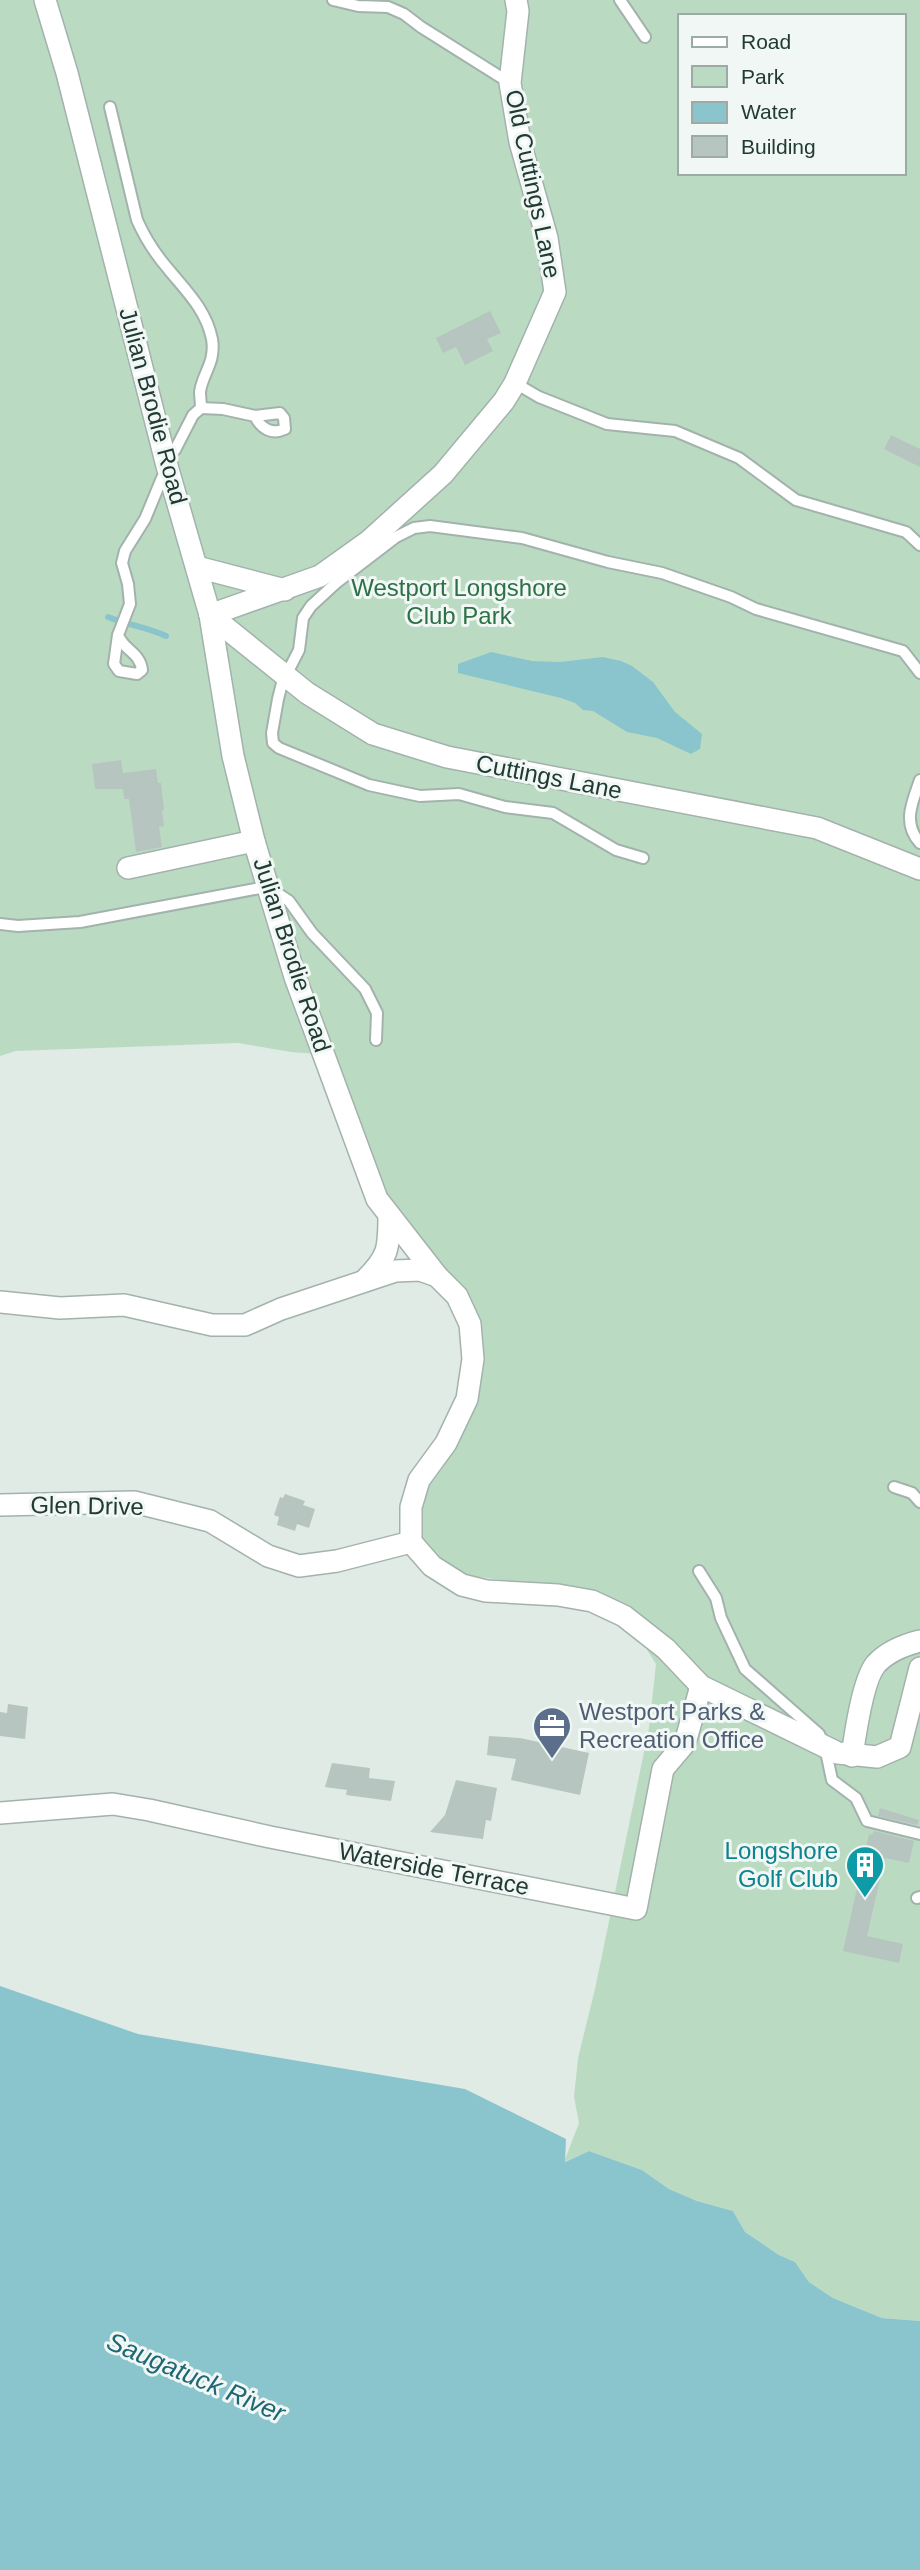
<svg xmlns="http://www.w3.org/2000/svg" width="920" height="2570" viewBox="0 0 920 2570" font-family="Helvetica,sans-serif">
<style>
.green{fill:#badbc2;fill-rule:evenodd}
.water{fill:#8ac5ce}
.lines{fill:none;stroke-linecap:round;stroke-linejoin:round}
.stream{stroke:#8ac5ce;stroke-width:6}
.building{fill:#b6c5bf}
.service-casing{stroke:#a3b2ad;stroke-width:14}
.minor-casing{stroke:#a3b2ad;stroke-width:24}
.service{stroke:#fff;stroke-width:10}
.minor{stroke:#fff;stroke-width:21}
.labels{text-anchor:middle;stroke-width:6;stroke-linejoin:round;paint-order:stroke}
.street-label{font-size:24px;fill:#213a33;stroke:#f0f7f4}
.park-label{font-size:24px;fill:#2d7046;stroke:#f0f7f4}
.service-label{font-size:24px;fill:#4e5e75;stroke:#f0f7f4;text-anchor:start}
.culture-label{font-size:24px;fill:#0d838f;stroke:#f0f7f4;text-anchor:end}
.water-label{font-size:26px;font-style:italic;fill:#1e6774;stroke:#f0f7f4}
</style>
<rect width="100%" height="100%" fill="#e0ebe6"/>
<path class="green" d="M 0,0 L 920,0 L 920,2321 L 882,2318 L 833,2298 L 809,2282 L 795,2262 L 779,2255 L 745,2232 L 733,2211 L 697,2201 L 669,2189 L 642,2170 L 589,2151 L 564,2162 L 579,2123 L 574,2097 L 578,2058 L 595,1989 L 649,1728 L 656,1664 L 626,1616 L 572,1589 L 471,1576 L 441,1566 L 419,1536 L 417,1514 L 426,1489 L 458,1441 L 484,1367 L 483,1336 L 388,1198 L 331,1055 L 291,1052 L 238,1043 L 16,1051 L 0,1056 ZM 680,16 L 904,16 L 904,173 L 680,173 Z"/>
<g class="water">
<polygon points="491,652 532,661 560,662 603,657 621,661 632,666 653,682 675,712 702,734 700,749 691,754 657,738 627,732 593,711 583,710 575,703 561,698 458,673 458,664"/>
<polygon points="0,1986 138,2034 465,2089 566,2139 565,2162 589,2151 642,2170 669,2189 697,2201 733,2211 745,2232 779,2255 795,2262 809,2282 833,2298 882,2318 920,2321 920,2570 0,2570"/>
</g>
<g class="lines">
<path class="stream" d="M 108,617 C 128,625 147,627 166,636"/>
</g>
<g class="building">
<polygon points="490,311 501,333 487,339 493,351 465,365 456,347 443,353 436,338"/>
<polygon points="891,435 920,449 920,467 884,449"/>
<polygon points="121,760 123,773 156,769 158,783 161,783 164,810 162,811 164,826 159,827 162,847 136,852 129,799 124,799 123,789 95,789 92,764"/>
<polygon points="285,1494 305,1501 303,1505 315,1509 309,1528 297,1524 295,1531 277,1525 279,1517 274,1515 280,1497 283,1498"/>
<polygon points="8,1704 28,1707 25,1739 0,1736 0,1712 7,1713"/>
<polygon points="489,1736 520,1738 589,1753 580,1795 511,1780 516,1759 487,1755"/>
<polygon points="332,1763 370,1768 369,1778 395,1781 391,1801 346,1795 347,1790 325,1787"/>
<polygon points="456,1780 497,1788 491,1821 486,1820 483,1839 430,1832 445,1815"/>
<polygon points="880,1808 919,1820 917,1825 878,1816"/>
<polygon points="874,1831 914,1841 909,1863 885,1858 867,1936 903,1944 899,1963 843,1951 869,1834 872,1835"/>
</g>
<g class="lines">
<defs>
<g id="service">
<polyline points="333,0 358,6 388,7 404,14 421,27 510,83"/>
<polyline points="620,0 645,37"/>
<path d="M 110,107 L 137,220 C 145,238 156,255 169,270 C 187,292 206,310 212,339 C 216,363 202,374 200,392 C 200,397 201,403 201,408 L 223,409 L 255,416 L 280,413 L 284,418 L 285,429 C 272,435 261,429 255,416"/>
<polyline points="515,383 539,397 607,424 675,431 739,458 796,500 906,532 920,545"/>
<polyline points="175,450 193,415 201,408"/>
<path d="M 118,635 C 124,651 140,652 142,670 L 137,674 L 119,671 L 114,664 L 118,635 L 130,604 L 128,584 L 122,563 L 125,551 L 145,519 L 162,478"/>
<path d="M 920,780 C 912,803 902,823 920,843"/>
<polyline points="643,858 616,850 553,813 505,807 459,794 420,796 369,785 279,748 273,743 272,733 278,699 282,683 299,650 303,618 311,606 336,583 396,537 414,528 430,526 522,538 608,562 662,573 731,597 756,609 903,651 920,673"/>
<polyline points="0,924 18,926 80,922 260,888 277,893 289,901 312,933 365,989 377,1013 376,1040"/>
<polyline points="894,1487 912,1493 920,1502"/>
<polyline points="699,1571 716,1598 721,1618 745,1669 819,1734 825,1747 832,1780 856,1798 867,1821 920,1834"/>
<polyline points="917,1898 920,1897"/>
</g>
<g id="minor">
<polyline points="45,0 67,73 167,466 210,615 233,756 254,841 295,977 377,1199 437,1276 457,1296 470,1324 473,1359 467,1399 446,1443 419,1480 411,1507 411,1542 432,1566 462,1585 486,1591 558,1595 592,1601 624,1616 666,1649 701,1686 838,1753 877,1757 900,1747 920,1668"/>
<polyline points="197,567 285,590"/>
<polyline points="210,615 320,576 369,541 443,474 504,401 515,383 555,292 547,238 520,142 510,83 518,11 516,0"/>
<polyline points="210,615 307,693 373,734 447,757 817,828 920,869"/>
<polyline points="128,868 254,841"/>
<path d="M 364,1281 C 389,1257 389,1248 389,1215"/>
<polyline points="0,1302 60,1308 124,1305 212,1325 245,1325 281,1309 395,1271 420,1270 437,1276"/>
<polyline points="0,1505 134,1502 210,1521 268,1556 299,1566 337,1561 411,1542"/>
<path d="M 852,1756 C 855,1735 863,1679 876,1664 C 888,1651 904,1645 920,1641"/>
<polyline points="0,1813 113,1804 149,1810 270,1837 636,1909 663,1769 685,1743 701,1686"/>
</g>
</defs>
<use href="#service" class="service-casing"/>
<use href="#minor" class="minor-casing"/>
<use href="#service" class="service"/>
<use href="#minor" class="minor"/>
</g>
<defs>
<symbol id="office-pin" viewBox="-11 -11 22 30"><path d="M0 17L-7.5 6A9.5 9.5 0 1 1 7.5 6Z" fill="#5c6f8a" stroke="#f0f7f4"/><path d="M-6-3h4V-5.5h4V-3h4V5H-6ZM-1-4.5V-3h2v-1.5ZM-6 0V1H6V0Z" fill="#fff"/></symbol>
<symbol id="building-pin" viewBox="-11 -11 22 30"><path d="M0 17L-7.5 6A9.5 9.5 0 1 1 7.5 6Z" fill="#0f9aa8" stroke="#f0f7f4"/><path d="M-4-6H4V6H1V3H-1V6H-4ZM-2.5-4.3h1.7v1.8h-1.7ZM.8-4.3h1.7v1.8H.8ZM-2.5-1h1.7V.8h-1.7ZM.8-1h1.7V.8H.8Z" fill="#fff"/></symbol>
</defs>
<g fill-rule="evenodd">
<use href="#office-pin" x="530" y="1704" width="44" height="60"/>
<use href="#building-pin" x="843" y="1843" width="44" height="60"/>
</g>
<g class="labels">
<g class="street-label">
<text transform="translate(533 184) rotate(78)" y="8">Old Cuttings Lane</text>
<text transform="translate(153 406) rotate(75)" y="8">Julian Brodie Road</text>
<text transform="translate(549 777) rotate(11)" y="8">Cuttings Lane</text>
<text transform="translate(292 955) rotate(72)" y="8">Julian Brodie Road</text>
<text transform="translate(87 1506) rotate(1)" y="8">Glen Drive</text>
<text transform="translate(434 1869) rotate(11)" y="8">Waterside Terrace</text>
</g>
<g class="park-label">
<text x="459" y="596">Westport Longshore<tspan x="459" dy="28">Club Park</tspan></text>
</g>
<g class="service-label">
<text x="579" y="1720">Westport Parks &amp;<tspan x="579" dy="28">Recreation Office</tspan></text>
</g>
<g class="culture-label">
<text x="838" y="1859">Longshore<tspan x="838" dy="28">Golf Club</tspan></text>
</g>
<g class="water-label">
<text transform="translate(196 2377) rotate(23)" y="9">Saugatuck River</text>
</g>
</g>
<rect x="678" y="14" width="228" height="161" fill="#f0f7f4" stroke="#9daba7" stroke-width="2"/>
<rect x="692" y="37" width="35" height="10" fill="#ffffff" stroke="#9daba7" stroke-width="2"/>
<text x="741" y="49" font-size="21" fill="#213a33">Road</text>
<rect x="692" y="66" width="35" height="21" fill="#badbc2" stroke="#9daba7" stroke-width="2"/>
<text x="741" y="84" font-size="21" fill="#213a33">Park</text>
<rect x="692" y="102" width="35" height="21" fill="#8ac5ce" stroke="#9daba7" stroke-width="2"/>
<text x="741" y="119" font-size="21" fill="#213a33">Water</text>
<rect x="692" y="136" width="35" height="21" fill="#b6c5bf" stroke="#9daba7" stroke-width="2"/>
<text x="741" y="154" font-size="21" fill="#213a33">Building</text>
</svg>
